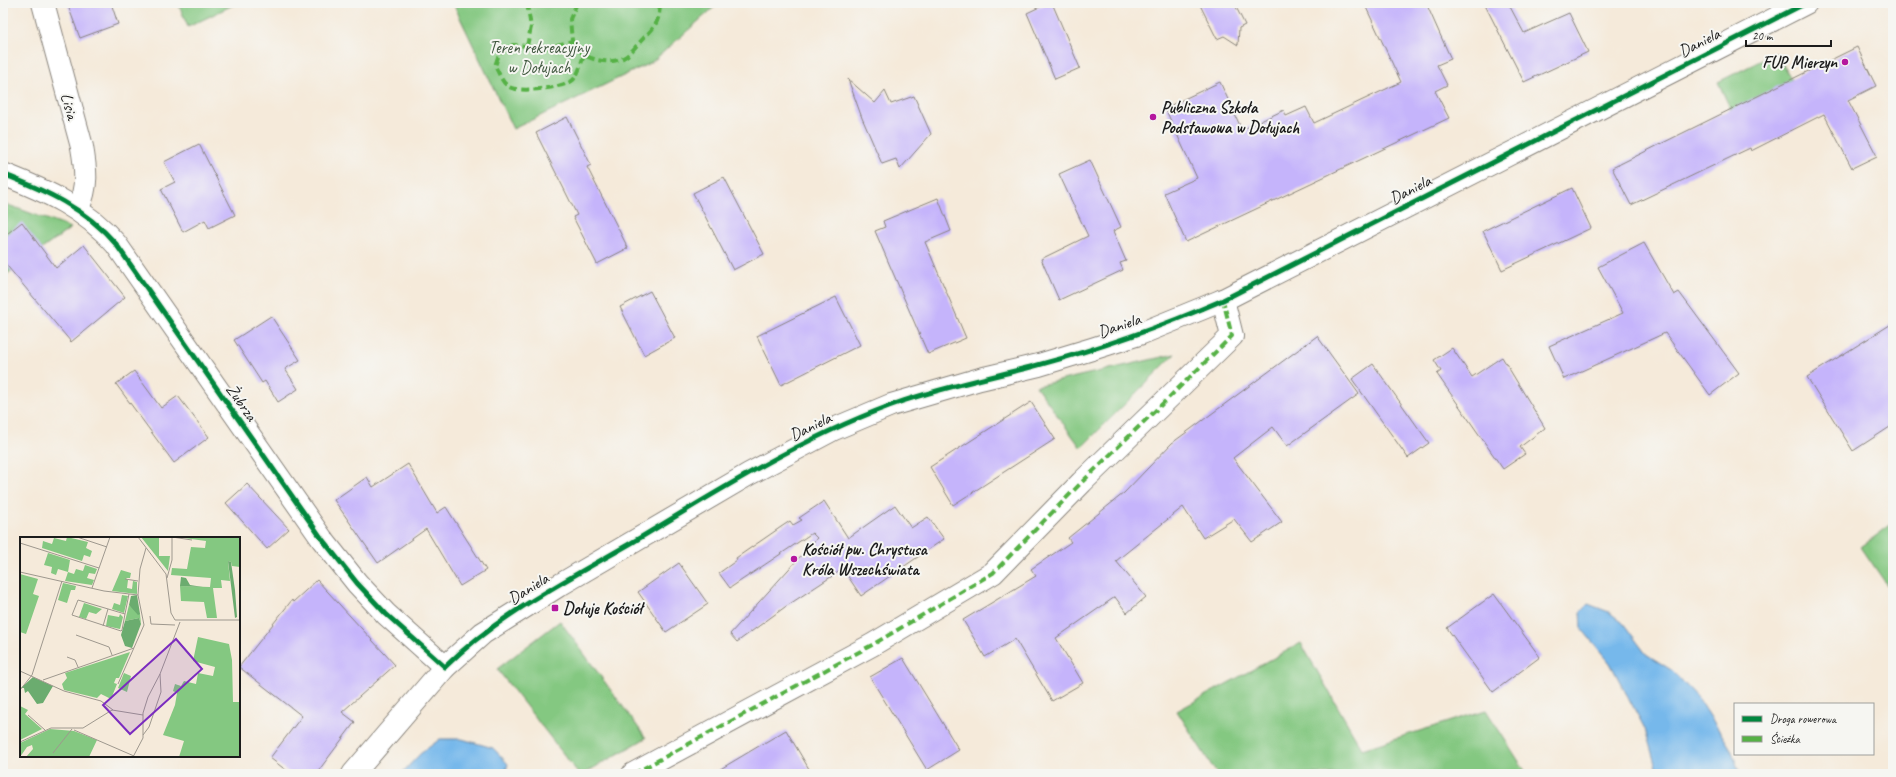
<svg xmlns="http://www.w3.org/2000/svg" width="1896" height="777" viewBox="0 0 1896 777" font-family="Caveat,sans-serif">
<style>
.green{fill:#84c881;stroke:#50724e}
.water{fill:#76b8eb;stroke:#496a84}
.building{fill:#c5b4fb}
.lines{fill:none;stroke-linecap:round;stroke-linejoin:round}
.minor-casing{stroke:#88837b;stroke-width:24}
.tertiary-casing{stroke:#88837b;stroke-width:24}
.minor{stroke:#fff;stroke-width:22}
.tertiary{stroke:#fff;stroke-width:22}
.quiet{stroke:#55b145;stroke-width:4;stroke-dasharray:8 4;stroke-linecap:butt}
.cycleway-casing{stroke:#f6f6f2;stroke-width:8}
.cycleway{stroke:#00873e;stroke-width:5}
.poi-dot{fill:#b5179e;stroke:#f6f6f2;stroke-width:1.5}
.labels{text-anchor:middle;stroke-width:4;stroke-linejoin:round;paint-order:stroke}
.street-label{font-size:17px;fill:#1c1c1c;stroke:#f6f6f2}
.park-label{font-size:17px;fill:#40583f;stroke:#f6f6f2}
.poi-label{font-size:17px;font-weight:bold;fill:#1c1c1c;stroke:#f6f6f2;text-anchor:start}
.inset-road{fill:none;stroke:#9e988e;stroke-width:1}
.view{fill:#7b2cbf;fill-opacity:0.15;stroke:#7b2cbf;stroke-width:2}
.inset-edge{fill:none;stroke:#1c1c1c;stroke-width:2}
</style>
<rect width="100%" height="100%" fill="#f6f6f2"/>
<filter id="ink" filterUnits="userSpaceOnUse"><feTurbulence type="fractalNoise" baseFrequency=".025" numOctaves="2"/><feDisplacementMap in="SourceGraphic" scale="8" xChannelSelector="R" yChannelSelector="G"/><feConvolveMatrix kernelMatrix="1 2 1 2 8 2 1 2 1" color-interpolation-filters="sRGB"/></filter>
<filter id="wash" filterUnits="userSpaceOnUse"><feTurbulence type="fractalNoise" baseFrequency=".012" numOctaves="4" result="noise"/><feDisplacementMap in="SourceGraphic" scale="16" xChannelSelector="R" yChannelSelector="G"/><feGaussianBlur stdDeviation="0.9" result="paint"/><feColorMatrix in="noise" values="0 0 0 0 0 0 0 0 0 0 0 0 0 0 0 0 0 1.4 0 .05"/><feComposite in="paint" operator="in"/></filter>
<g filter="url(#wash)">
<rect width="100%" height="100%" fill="#f5eada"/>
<g class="green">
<polygon points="178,3 237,3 188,27"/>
<polygon points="453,3 719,3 652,62 513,129"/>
<polygon points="1776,53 1792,80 1731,110 1718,82"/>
<polygon points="3,203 71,228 3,277"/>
<polygon points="1175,354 1081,448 1036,386"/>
<polygon points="1893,523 1893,594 1861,547"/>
<polygon points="560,621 646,738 583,774 579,774 497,669"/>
<polygon points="1301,643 1362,749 1486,710 1527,774 1217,774 1177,711"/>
</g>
<g class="water">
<polygon points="1588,604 1609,612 1623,623 1646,654 1673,671 1699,699 1731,749 1740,774 1658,774 1645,729 1610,663 1581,628 1580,612"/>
<polygon points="440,739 462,739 493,748 508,764 505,774 401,774 420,754"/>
</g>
<g id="blocks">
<g class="building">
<polygon points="67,3 111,3 118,24 80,38"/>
<polygon points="1048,3 1052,3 1080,68 1055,79 1027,13"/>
<polygon points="1199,3 1234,3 1245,25 1239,28 1238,45 1224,36 1217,39"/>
<polygon points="1364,3 1426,3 1451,59 1437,65 1447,85 1435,91 1449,118 1186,242 1164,193 1197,178 1165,108 1220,82 1242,130 1284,110 1286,116 1306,107 1314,123 1401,82"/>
<polygon points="1484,3 1508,3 1524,33 1569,13 1588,52 1524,82"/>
<polygon points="1857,47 1876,86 1848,100 1877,156 1852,168 1824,114 1751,151 1750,148 1631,205 1612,168"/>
<polygon points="848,79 875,103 885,91 891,104 914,96 931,134 900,169 896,159 882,164 862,118"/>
<polygon points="567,117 591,165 587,167 628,248 597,264 573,217 577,215 536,133"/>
<polygon points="199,144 235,215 209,228 205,220 183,232 161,189 175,182 164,162"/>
<polygon points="1090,160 1121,227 1113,231 1126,261 1120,263 1123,270 1059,300 1041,259 1088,236 1059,174"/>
<polygon points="724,177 764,254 733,270 693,193"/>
<polygon points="1572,188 1591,228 1502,270 1483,231"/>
<polygon points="938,198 951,231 925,242 966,338 928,354 875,231 885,227 883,221"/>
<polygon points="22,222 56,268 84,245 125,297 71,342 3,261 3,237"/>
<polygon points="1644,243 1674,295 1679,292 1739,373 1710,395 1665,333 1564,379 1549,346 1623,313 1598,267"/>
<polygon points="650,291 675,338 644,355 620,307"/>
<polygon points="836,297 860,345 781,385 757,336"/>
<polygon points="271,316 300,360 285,369 298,389 278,402 265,381 262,383 234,340"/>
<polygon points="1893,323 1893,425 1853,451 1807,377"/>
<polygon points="1317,336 1359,394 1287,446 1273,427 1233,458 1282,522 1252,542 1234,519 1203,538 1183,507 1116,561 1146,597 1127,613 1115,597 1056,638 1083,683 1052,701 1015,639 985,657 963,620 1036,576 1031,569 1071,542 1068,538 1124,493 1172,443"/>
<polygon points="1452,348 1472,377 1502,357 1545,428 1520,447 1525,454 1503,469 1437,374 1441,371 1434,360"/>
<polygon points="1373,364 1429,443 1408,458 1352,379"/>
<polygon points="134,371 161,408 178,396 209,437 174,463 116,384"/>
<polygon points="1031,402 1055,439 953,505 930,467"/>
<polygon points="408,464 437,513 446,507 486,570 460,586 426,529 378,563 334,500 367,477 373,487"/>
<polygon points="247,484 289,529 267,549 226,503"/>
<polygon points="824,501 848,538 895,505 911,528 928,517 944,539 861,596 843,569 785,607 737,642 730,634 817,538 812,533 730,588 719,573 737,560 736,558 781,527 790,521 793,525 802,520 799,518"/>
<polygon points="679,563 708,604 666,632 638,592"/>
<polygon points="317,580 395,665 342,712 355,722 316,774 291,774 270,758 302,716 239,667 292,600 293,602"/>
<polygon points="1494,594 1540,657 1493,692 1447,628"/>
<polygon points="903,658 959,750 927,770 870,677"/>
<polygon points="786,730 812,774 712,774"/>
</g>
</g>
</g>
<g filter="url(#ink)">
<use href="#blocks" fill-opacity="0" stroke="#88837b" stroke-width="1"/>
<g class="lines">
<defs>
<g id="minor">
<path d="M 43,3 L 82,147 C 86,170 88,187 78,208"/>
<path d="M 3,174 C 46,191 85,208 116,244 L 322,539 L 357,583 L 386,614 L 445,667"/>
<polyline points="633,774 872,645 993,573 1082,482 1232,336 1223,300"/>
</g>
<polyline id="tertiary" points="353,774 445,667 483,633 558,586 749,474 834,429 891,405 980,379 1039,365 1092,349 1142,333 1223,300 1806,3"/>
</defs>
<use href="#minor" class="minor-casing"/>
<use href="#tertiary" class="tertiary-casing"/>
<use href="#minor" class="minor"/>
<use href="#tertiary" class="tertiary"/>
<g class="quiet">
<polyline points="527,3 531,27 527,46"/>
<path d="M 577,3 L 570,19 L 572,41 L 538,50 L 527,46 L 513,45 L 499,54 L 495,66 C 499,73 502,83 509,87 C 519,93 564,88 573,80 C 579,74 581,63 584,55 C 597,62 617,65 629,54 C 633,50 637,45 641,41 C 654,27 659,25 660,4"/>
<polyline points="572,41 584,55"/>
<polyline points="633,774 872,645 993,573 1082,482 1232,336 1223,300"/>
</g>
<defs>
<path id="cycleway" d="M 3,174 C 46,191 85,208 116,244 L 322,539 L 357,583 L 386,614 L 445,667 C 498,615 569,579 633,542 C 720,490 807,434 903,401 C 948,386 993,377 1038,365 C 1102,348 1163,326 1223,300 L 1806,3"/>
</defs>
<use href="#cycleway" class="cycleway-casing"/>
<use href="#cycleway" class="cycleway"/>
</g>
</g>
<g class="poi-dot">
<circle cx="1845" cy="62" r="4"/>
<circle cx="1153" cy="117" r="4"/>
<circle cx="794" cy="559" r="4"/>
<rect x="551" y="604" width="8" height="8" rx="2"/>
</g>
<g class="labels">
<g class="street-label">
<text transform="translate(1699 42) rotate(-27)" y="6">Daniela</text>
<text transform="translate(70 106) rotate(75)" y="6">Lisia</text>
<text transform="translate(1410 189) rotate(-27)" y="6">Daniela</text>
<text transform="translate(1119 325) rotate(-19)" y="6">Daniela</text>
<text transform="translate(242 402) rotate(55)" y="6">Żubrza</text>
<text transform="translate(810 426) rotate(-26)" y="6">Daniela</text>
<text transform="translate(528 588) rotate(-32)" y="6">Daniela</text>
</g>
<g class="park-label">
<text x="539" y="53">Teren rekreacyjny<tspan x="539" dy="20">w Dołujach</tspan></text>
</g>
<g class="poi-label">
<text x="1837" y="68" text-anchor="end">FUP Mierzyn</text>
<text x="1161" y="113">Publiczna Szkoła<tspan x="1161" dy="20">Podstawowa w Dołujach</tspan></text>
<text x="802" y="555">Kościół pw. Chrystusa<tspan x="802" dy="20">Króla Wszechświata</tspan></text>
<text x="563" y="614">Dołuje Kościół</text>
</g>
</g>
<g transform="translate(20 537)">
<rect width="220" height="220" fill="#f5eada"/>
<path d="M 47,0 L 68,5 L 66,11 L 72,14 L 70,20 L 64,18 L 62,24 L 22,11 L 23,4 L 32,7 L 34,1 L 46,4 ZM 121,0 L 139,1 L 139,19 L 150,19 L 148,34 ZM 156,0 L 220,0 L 220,30 L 212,29 L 211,25 L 208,24 L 210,44 L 201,43 L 202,51 L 193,51 L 197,81 L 187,81 L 184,65 L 161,64 L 160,49 L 190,50 L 191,41 L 151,38 L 152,31 L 167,32 L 171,10 L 185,11 L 186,4 ZM 28,16 L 50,23 L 48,35 L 54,37 L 56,32 L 63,34 L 65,28 L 77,32 L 75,37 L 69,36 L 67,41 L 74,43 L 72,48 L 45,44 L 48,35 L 38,32 L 36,38 L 31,36 L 32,30 L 24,28 ZM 101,33 L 111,36 L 110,41 L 106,41 L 108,43 L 107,51 L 112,52 L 113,44 L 117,45 L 117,57 L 92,54 ZM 0,37 L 18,42 L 13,57 L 19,59 L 6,97 L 0,95 ZM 43,46 L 56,49 L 55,53 L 51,53 L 47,66 L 38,63 ZM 102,58 L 108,59 L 104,76 L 92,72 L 94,66 L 100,68 ZM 64,66 L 82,72 L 76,77 L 69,75 L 66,82 L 59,80 ZM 109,68 L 120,77 L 121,87 L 119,81 L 105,84 ZM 100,77 L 103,80 L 100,92 L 86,89 L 88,78 L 99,80 ZM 178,100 L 209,107 L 212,123 L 213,165 L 219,165 L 220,156 L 220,220 L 159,220 L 164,204 L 143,198 L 155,168 L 157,156 L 153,154 L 155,147 L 161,149 L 164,144 L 176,147 L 178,136 L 193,139 L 195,130 L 173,124 ZM 110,115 L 99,141 L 96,141 L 94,146 L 97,147 L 91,162 L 81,157 L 77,161 L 44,153 L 42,147 L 47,141 L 45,136 ZM 104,136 L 111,139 L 107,155 L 98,151 ZM 0,169 L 8,173 L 5,177 L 22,192 L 0,203 ZM 30,192 L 54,194 L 77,203 L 69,220 L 6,220 L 13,212 L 12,208 L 7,210 L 0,220 L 0,206 Z" fill="#84c881"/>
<path d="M 208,24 L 211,25 L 215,53 L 217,80 L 215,81 ZM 161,40 L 166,41 L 170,48 L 183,50 L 160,49 ZM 117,58 L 120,77 L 118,78 L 109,68 L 111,59 ZM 119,81 L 121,87 L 112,111 L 105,109 L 101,98 L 105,84 ZM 13,140 L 33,149 L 23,166 L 17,167 L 8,154 L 5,156 L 4,151 L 1,151 Z" fill="#6bac6f"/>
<path class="inset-road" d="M 57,0 L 87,10M 118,0 L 146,37 L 151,76 L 155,83 L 220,83M 152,0 L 172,3M 0,6 L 79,31M 0,35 L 84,54 L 118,58M 147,41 L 152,23 L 152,0M 105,42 L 118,44M 72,51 L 90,0M 105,77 L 58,63 L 52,78 L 101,94 L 102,93 L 105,77 L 109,57M 130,79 L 131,87 L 155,88M 83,89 L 88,72M 56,98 L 89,110 L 92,118M 47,120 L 55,123 L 58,130M 0,134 L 44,154 L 81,164 L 93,173M 23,143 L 114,111M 98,147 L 124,88 L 118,58 L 120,32 L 126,11M 0,153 L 12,138 L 42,44M 8,178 L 25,193M 54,193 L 114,219M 123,198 L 129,190 L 141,155 L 140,137M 0,205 L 31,191 L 63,191 L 92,173 L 123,178M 33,216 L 52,192M 113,220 L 123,201 L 123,176 L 128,160 L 140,137 L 160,85"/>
<path class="view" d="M 156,102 L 182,132 L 110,197 L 83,168 Z"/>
<rect width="220" height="220" class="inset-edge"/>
</g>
<rect width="1896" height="777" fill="none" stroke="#f6f6f2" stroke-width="16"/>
<rect x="1734" y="703" width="140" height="52" fill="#f6f6f2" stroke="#9f9f9c"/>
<rect x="1742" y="716" width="20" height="6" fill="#00873e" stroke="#9f9f9c"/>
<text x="1770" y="723" font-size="12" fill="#1c1c1c">Droga rowerowa</text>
<rect x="1742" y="736" width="20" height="6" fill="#55b145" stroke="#9f9f9c"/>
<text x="1770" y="743" font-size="12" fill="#1c1c1c">Ścieżka</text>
<path d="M1746 40v6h85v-6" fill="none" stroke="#1c1c1c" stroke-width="2"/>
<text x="1752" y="40" font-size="12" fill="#1c1c1c" stroke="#f6f6f2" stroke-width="3" paint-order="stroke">20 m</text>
</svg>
